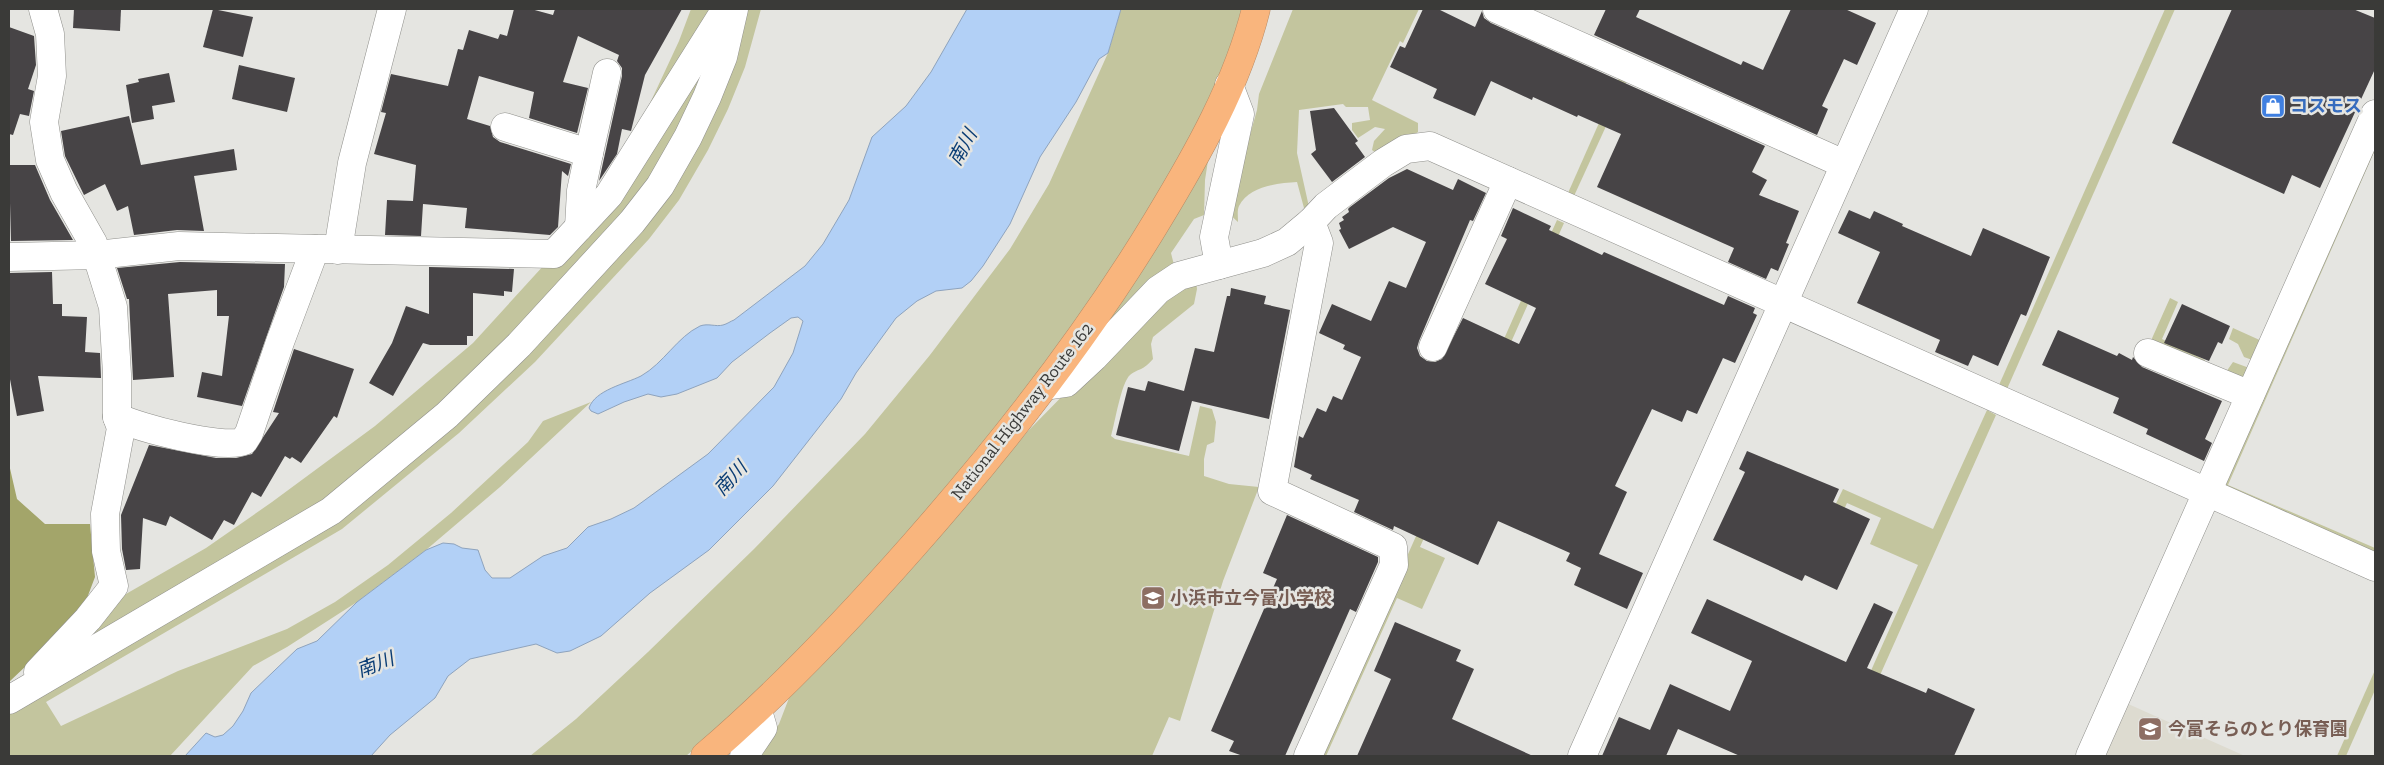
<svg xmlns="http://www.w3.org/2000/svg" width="2384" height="765" viewBox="0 0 2384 765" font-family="'Zilla Slab','Noto Sans JP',serif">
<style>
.built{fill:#dddbd0}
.green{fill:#c3c59e}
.forest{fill:#a3a56a}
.water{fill:#b2d0f6;stroke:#8ea3bd}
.building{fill:#474446}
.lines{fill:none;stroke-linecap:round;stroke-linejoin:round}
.minor-casing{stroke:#90908c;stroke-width:29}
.highway-casing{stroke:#b68a65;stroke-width:29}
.minor{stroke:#fff;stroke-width:28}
.highway{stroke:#f9b57d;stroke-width:28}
.labels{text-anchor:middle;stroke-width:5;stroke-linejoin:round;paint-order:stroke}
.shop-label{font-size:18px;font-weight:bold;fill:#366cbe;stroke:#e5e5e1;text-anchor:start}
.street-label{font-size:18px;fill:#3a3a38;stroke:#e5e5e1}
.education-label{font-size:18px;font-weight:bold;fill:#785e54;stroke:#e5e5e1;text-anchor:start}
.water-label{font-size:19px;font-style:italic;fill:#0a3d75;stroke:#e5e5e1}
</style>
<rect width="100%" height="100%" fill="#e5e5e1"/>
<polygon class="built" points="2126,703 2245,756 2102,756"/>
<g class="green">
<polygon points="691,9 714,9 631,144 679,41"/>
<polygon points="745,9 761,9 745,67 728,109 708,150 679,200 649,239 535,362 459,433 342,529 46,702 61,726 178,671 287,629 335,602 388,565 451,513 528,442 543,421 591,402 500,487 426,550 357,602 287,647 253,666 170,756 9,756 9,712 203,599 598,277"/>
<path d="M 1121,9 L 1242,9 C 1230,67 1199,121 1170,173 C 1096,305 1002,426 902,539 C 853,594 805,651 750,701 C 729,720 707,738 686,756 L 530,756 L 576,719 L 648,652 L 754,549 L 865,434 L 930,355 L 1010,249 L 1049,184 L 1108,53 Z"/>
<path d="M 1293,9 L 1419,9 L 1403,43 L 1400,41 L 1372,100 L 1418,123 L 1418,132 L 1380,156 L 1372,150 L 1374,141 L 1385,129 L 1375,127 L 1358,138 L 1352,130 L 1352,123 L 1370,120 L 1368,107 L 1346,107 L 1343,104 L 1299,110 L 1297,153 L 1309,207 L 1304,208 L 1297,182 C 1278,183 1249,186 1239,206 C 1237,210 1238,217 1238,222 L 1228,213 L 1257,110 L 1259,94 Z"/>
<polygon points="2165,9 2175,9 2007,389 1999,385"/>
<polygon points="714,53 652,180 513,339 326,503 53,663 112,602 206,548 272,502 375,426 473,343 545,264"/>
<polygon points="1622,71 1630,74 1574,196 1568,193"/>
<polygon points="2375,143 2375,150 2228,485 2375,548 2375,552 2224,485"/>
<polygon points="1209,154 1205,180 1204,215 1194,219 1171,253 1175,269 1105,326 1137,278"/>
<polygon points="1557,220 1564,223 1420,547 1445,558 1422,609 1397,598 1326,756 1318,756"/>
<path d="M 1196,282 L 1197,289 L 1194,304 L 1153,337 L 1151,344 L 1153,359 C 1143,371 1139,368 1130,375 C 1121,383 1115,423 1111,436 L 1115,439 L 1189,456 L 1200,406 L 1212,409 L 1216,422 L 1214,442 L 1207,445 L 1204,459 L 1204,476 L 1229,484 L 1259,487 L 1223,581 L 1180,721 L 1169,717 L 1152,756 L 756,756 L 779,724 L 789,698 L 954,519 L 1028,431 L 1083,375 L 1162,294 Z"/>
<polygon points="2170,298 2178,302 2162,339 2205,360 2204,364 2226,372 2233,362 2252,369 2245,386 2149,345"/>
<polygon points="2233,328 2264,342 2255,361 2244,357 2238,344 2229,339"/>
<polygon points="1987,410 1996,415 1844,756 1833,756 1918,565 1870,544 1881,518 1847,503 1838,522 1829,518 1843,489 1933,529"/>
<polygon points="2375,670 2375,690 2346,756 2337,756"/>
</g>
<polygon class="forest" points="9,464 17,499 45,524 90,524 95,577 81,614 9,682"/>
<path class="water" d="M 967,9 L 1121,9 L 1108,53 L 1099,59 L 1076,102 L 1040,157 L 1010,224 L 983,266 L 971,281 L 962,288 L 936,291 L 917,301 L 896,318 L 856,373 L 841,399 L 773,486 L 709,550 L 650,593 L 601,636 L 570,651 L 557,653 L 536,644 L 470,659 L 448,676 L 435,698 L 390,735 L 371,756 L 185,756 L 206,733 L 215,737 L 223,735 L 233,726 L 243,711 L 251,693 L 297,649 L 317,641 L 357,602 L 426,550 L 443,543 L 454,544 L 462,548 L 478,550 L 485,570 L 492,578 L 510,578 L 543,556 L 567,548 L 588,527 L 611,519 L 634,508 L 708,454 L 774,387 L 793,353 L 803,321 L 798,317 L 791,318 L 770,333 L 732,362 L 717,378 L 677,394 L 661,397 L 648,394 L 624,402 L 598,414 L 591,411 L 589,408 C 595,390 625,384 641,376 C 664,363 677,337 700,326 C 708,323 716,327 723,325 C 727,324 731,321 734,320 L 805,266 L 823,244 L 849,200 L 872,137 L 906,106 L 931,72 Z"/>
<g class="building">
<polygon points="74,9 121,9 120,31 73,28"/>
<polygon points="213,9 253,17 243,57 203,47"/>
<polygon points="514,9 531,9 553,15 555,9 682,9 645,75 631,131 622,129 617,154 599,181 622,76 622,68 617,61 619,55 578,36 563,82 588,88 577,133 529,118 534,92 479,76 467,119 490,126 493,137 500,142 571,164 568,176 562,171 558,227 550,235 465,228 467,208 423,204 421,236 385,235 387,200 413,201 416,165 374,154 386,113 381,112 391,74 448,86 458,49 463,50 469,30 498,39 500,34 507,36"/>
<polygon points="1423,9 1438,9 1475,27 1482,11 1484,18 1491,23 1765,146 1752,172 1767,180 1759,195 1799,211 1786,243 1789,244 1778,271 1771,268 1766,279 1728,262 1734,248 1597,187 1621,134 1578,115 1577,117 1533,97 1532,100 1491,81 1475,116 1433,98 1437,89 1390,67 1400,46 1405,48"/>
<polygon points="1606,9 1640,9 1636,17 1741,65 1743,61 1763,70 1791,9 1845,9 1876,23 1857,65 1844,59 1822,106 1828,109 1817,135 1594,35"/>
<polygon points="2232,9 2353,9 2375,18 2375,69 2320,188 2292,175 2284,194 2172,143"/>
<polygon points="9,27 34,36 36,65 28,89 34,91 29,116 20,114 13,135 9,134"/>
<polygon points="239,65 295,78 287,112 232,99"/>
<polygon points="169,73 175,102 152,106 154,119 132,123 126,85 139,82 138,79"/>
<polygon points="1334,108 1358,141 1355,143 1365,157 1332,182 1311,154 1316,150 1310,111"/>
<polygon points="129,116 141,165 234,149 237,170 194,176 204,231 177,230 134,235 128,206 117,211 105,184 84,195 65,156 61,131"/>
<polygon points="9,165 35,165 50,200 73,240 11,241"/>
<polygon points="1407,169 1453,190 1458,179 1486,193 1473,221 1470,220 1419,341 1417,348 1420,356 1427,361 1435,362 1442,359 1463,318 1519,344 1536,308 1485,284 1507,239 1501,236 1513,208 1551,226 1549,230 1602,255 1604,252 1724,305 1728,296 1755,308 1753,313 1757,315 1735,363 1723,358 1697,414 1687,410 1682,422 1652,409 1615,486 1627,492 1599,554 1643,573 1627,609 1574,585 1581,568 1566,561 1570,553 1498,521 1478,565 1394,526 1393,530 1354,512 1359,500 1310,479 1312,475 1294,467 1299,436 1303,438 1317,408 1326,412 1333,396 1342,400 1361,357 1343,349 1345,345 1319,333 1332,304 1371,321 1389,281 1406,288 1426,242 1393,227 1349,249 1339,230 1341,229 1339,223 1344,220 1342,217 1349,212 1348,209 1350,207 1389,178"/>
<polygon points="1849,210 1870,219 1874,211 1903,224 1902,226 1971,256 1983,228 2050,257 2026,316 2021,314 1998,366 1973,355 1968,366 1935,352 1940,340 1857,303 1880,252 1838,233"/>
<polygon points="180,262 285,264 284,287 242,406 197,397 202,372 222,376 229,316 217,316 217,290 168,294 174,377 133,380 129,299 127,299 117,268"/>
<polygon points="429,267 514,269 512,292 504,291 504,296 473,293 473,336 467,336 467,345 430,345 423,343 393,396 369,383 392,343 406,306 429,314"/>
<polygon points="52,272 53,304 62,304 62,316 87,317 85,352 100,353 101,378 38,376 44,411 17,416 9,374 9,273"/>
<polygon points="1231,288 1266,296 1264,304 1290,310 1269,419 1192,401 1179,451 1116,435 1128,387 1145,391 1148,381 1184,391 1195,348 1214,352 1227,296 1230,296"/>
<polygon points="2182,304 2230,326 2222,344 2218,342 2209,361 2164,343"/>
<polygon points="2058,330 2117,356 2119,353 2132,360 2133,357 2142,367 2222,401 2205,439 2212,443 2204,461 2146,434 2148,429 2113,413 2119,398 2042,365"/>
<polygon points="294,349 354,369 337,418 334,416 301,463 292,457 290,459 285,456 261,497 252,492 234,525 224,520 212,540 170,516 166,526 143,518 140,569 126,570 122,549 121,515 149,445 216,458 236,458 252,454 279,413 273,412"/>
<polygon points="1747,451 1839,489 1833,502 1870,519 1837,590 1805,575 1802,581 1713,540 1745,472 1739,469"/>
<polygon points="1287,515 1378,557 1378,562 1356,612 1350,609 1285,756 1243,756 1229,751 1234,741 1211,731 1277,579 1263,573"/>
<polygon points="1707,599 1846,662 1874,603 1893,612 1867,668 1926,693 1928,688 1975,709 1954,756 1740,756 1678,729 1666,756 1602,756 1619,717 1650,730 1670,684 1730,711 1752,661 1691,633"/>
<polygon points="1395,622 1461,650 1456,661 1474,669 1452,719 1533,756 1357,756 1391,679 1374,671"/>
</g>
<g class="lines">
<defs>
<g id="minor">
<polyline points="1497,9 1844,164"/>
<polyline points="505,127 589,153 581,191 579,227"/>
<polyline points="589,153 607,73"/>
<polyline points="338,250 352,163 392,9"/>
<polyline points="9,257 97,255 179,246 554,254 609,195 726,9"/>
<polyline points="1219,265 1214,237 1240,114 1229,85"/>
<polyline points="1433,347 1508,181"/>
<polyline points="2148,353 2250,395"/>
<polyline points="1045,386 1066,383 1094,357 1158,290 1179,276 1263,253 1287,242 1311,222 1326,206 1383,163 1406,149 1430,146 2375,567"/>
<path d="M 117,417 C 139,428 223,450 244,441 L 249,433 L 280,342 L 315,249"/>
<polyline points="38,672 88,619 114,586 106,551 105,514 121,428 117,417 117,374 113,307 93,243 64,192 50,160 44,122 52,76 50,34 43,9"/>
<polyline points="9,700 331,511 447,415 519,345 632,222 660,186 688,137 707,97 723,57 734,9"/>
<polyline points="744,756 763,728 758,711"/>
<polyline points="1308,756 1394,565 1393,547 1272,491 1319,243 1311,222"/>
<polyline points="1582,756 1914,9"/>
<polyline points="2090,756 2375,114"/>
</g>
<path id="highway" d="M 705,756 C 781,691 848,620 914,545 C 1003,444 1087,337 1157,221 C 1197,155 1237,85 1256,9"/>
</defs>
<use href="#minor" class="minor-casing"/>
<use href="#highway" class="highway-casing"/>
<use href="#minor" class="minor"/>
<use href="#highway" class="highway"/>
</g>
<defs>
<symbol id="shop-square" viewBox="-11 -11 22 22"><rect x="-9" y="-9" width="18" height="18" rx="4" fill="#3f7fe0" stroke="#e5e5e1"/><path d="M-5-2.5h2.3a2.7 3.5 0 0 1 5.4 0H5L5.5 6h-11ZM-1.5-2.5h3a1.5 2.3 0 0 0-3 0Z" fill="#fff"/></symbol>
<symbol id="school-square" viewBox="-11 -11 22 22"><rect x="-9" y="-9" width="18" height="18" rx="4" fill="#8d6e63" stroke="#e5e5e1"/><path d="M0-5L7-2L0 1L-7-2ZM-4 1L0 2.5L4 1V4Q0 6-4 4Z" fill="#fff"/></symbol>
</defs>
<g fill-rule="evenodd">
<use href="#shop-square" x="2259" y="92" width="28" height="28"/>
<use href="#school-square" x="1139" y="584" width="28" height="28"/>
<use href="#school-square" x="2136" y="715" width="28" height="28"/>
</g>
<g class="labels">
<g class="shop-label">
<text x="2290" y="112">コスモス</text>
</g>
<g class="street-label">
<text transform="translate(1022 411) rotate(-52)" y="6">National Highway Route 162</text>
</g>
<g class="education-label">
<text x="1170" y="604">小浜市立今富小学校</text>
<text x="2168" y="735">今富そらのとり保育園</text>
</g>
<g class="water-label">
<text transform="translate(962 147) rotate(-61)" y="7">南川</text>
<text transform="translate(730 478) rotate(-47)" y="7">南川</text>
<text transform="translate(375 664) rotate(-21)" y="7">南川</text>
</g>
</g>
<rect width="2384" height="765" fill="none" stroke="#3a3a38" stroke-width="20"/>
</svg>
